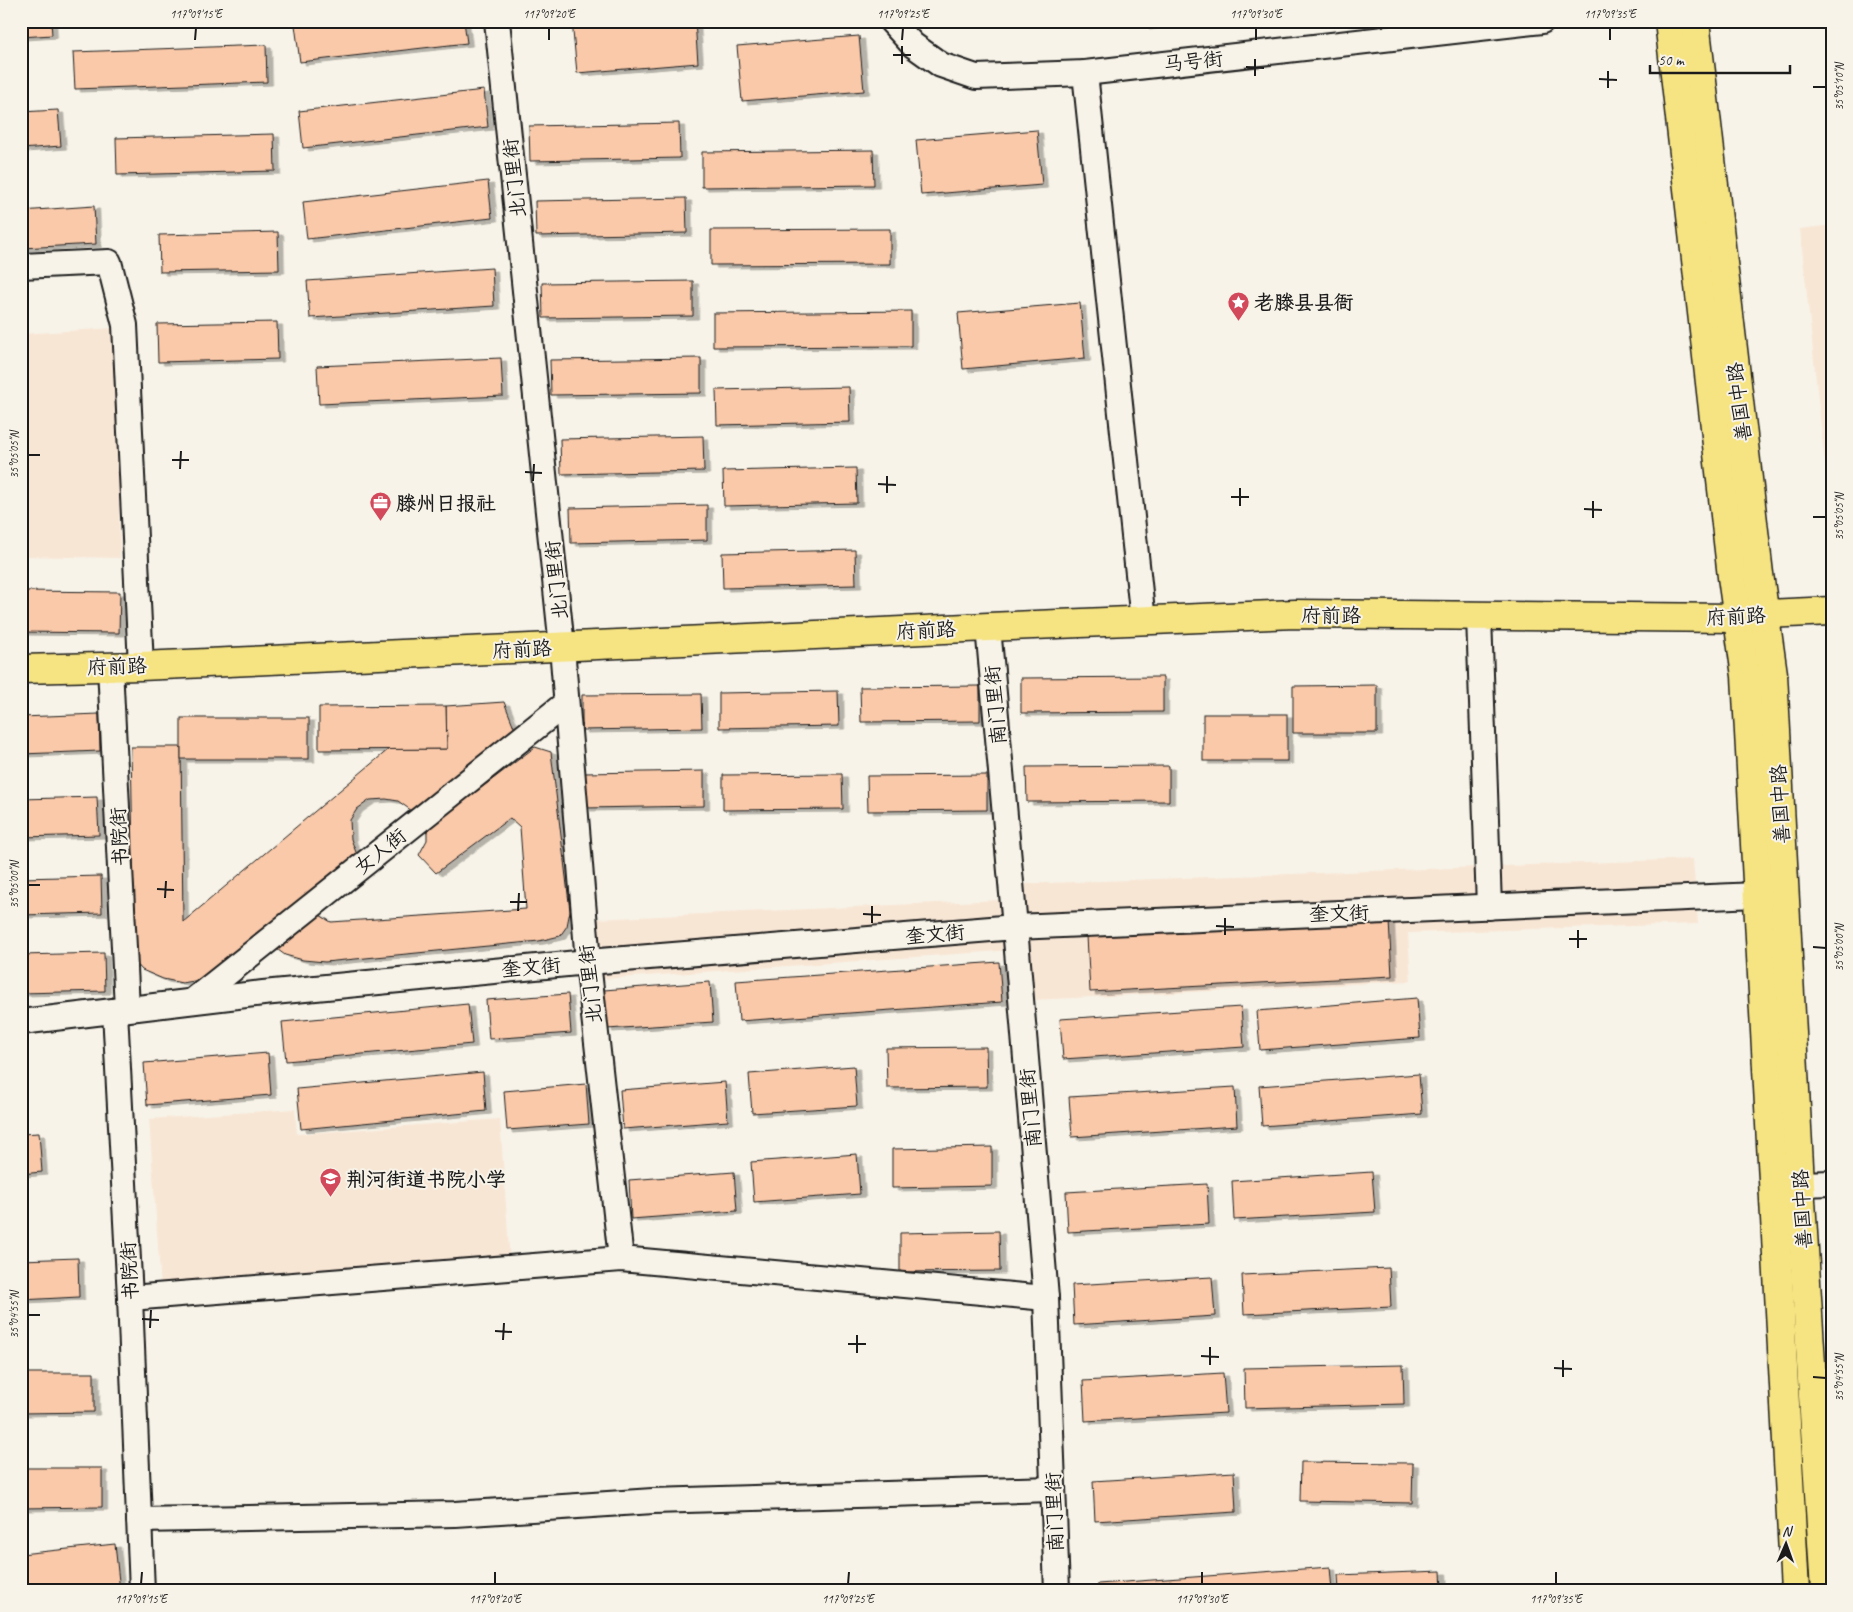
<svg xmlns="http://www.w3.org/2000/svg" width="1853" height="1612" viewBox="0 0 1853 1612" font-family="Caveat,'LXGW WenKai TC',sans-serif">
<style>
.built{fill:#f8e6d5}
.building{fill:#fac9a9;stroke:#1c1c1c;filter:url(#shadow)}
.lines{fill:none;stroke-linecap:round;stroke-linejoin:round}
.minor-casing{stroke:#1c1c1c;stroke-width:28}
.major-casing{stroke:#1c1c1c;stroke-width:31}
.minor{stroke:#f7f3e8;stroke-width:24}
.major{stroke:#f6e381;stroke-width:28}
.ticks{fill:none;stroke:#1c1c1c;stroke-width:2}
.labels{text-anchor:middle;stroke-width:4;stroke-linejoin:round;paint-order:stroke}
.street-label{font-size:20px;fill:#1c1c1c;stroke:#f7f3e8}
.poi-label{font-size:20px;font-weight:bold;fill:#1c1c1c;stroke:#f7f3e8;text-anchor:start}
.neatline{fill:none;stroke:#1c1c1c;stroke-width:2}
.ticks-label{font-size:12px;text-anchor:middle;fill:#1c1c1c}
</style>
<defs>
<filter id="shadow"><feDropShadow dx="5.5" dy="3" stdDeviation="0" flood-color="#0004"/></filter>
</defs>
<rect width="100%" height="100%" fill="#f7f3e8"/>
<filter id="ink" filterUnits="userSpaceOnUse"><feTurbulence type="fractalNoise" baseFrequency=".02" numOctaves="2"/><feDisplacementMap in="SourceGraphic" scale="10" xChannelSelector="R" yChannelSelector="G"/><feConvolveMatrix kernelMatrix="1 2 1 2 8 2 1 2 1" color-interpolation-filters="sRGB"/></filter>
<g filter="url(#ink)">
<g class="built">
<polygon points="1832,225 1832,531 1800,229"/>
<polygon points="114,328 117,382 120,558 21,556 21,334"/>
<polygon points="1693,859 1698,924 1408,933 1411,981 1033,1000 1028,949 603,979 596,919 1023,899 1021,884"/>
<polygon points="295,1109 297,1134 500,1119 510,1263 161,1288 149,1119"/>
</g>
<g class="building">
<polygon points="21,21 51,21 52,35 21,37"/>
<polygon points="328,21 464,21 467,43 300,62 295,25"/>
<polygon points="572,21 695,21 698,63 577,73"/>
<polygon points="1143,21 1190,21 1144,27"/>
<polygon points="859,36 864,91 742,101 737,46"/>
<polygon points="266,45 267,82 75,89 73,52"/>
<polygon points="484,90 488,127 303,148 299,111"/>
<polygon points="58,110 61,146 21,149 21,112"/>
<polygon points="679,123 680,158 530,161 529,126"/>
<polygon points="1037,130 1042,185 921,195 916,140"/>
<polygon points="274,134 275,171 117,175 116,138"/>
<polygon points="873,150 874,185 702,187 702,152"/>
<polygon points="488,181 492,218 307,239 303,202"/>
<polygon points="686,198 687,233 536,236 535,201"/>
<polygon points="94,206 96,244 21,248 21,211"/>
<polygon points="890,229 890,264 711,265 711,230"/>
<polygon points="278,232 279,270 160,272 159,235"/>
<polygon points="492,268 494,306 310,318 307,281"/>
<polygon points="693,281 693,316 543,318 542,283"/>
<polygon points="1080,303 1085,358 963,369 958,313"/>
<polygon points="911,311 911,346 713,347 713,313"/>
<polygon points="277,322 278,359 158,362 157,324"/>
<polygon points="501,358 503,396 319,404 317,366"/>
<polygon points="701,358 701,393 551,395 550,360"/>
<polygon points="849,387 850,422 717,425 716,390"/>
<polygon points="703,436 704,471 561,474 560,439"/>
<polygon points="856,468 857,503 724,506 723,471"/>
<polygon points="707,505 707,540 571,543 570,508"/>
<polygon points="855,550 856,585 723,588 722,553"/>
<polygon points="21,591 120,592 119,633 21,632"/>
<polygon points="1163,677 1163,712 1021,713 1021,678"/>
<polygon points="1377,685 1377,733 1293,733 1293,686"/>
<polygon points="980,686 980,721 861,722 860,687"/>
<polygon points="838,691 839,726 719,728 719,693"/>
<polygon points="701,694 702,728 582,730 582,695"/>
<polygon points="504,702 516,732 412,811 398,801 386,799 370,800 357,809 350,820 351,839 357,855 208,975 194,981 182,983 163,979 142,970 135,962 131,747 181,747 183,922 389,749 447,749 446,706"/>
<polygon points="446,706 447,749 319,750 319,707"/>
<polygon points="99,714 100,751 21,754 21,717"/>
<rect x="1203" y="714" width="84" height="47"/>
<rect x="181" y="718" width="128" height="41"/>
<polygon points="535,747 551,752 570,911 567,926 560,936 539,941 325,962 303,960 285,955 274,947 315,912 331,922 526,909 520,827 510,818 436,873 419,855 427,840 427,829"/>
<polygon points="1169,766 1169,801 1027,802 1026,767"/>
<polygon points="704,771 704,806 585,808 584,773"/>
<polygon points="842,774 843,809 723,810 723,775"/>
<polygon points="987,775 987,810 868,811 867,776"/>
<polygon points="97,797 99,835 21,837 21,799"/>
<polygon points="101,876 102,913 21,915 21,878"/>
<polygon points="1389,921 1392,976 1090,992 1087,936"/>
<polygon points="104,953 105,991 21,993 21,955"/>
<polygon points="999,962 1002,1002 739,1021 736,981"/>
<polygon points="710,982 713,1022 607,1029 604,990"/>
<polygon points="568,994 571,1033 489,1039 486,1000"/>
<polygon points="1417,998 1420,1038 1260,1050 1257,1011"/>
<polygon points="468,1004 472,1044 286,1061 282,1022"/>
<polygon points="1241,1007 1244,1047 1063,1059 1060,1019"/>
<polygon points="986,1047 987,1087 887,1088 886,1048"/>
<polygon points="268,1053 271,1095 147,1105 144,1063"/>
<polygon points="854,1066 857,1106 752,1113 749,1074"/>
<polygon points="483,1072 486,1111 301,1129 297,1089"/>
<polygon points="1419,1074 1422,1114 1262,1126 1259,1086"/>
<polygon points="725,1082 728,1121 623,1129 620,1090"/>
<polygon points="586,1084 589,1124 507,1130 504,1091"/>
<polygon points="1235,1087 1237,1126 1072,1137 1069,1097"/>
<polygon points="39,1133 42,1172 21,1174 21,1134"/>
<polygon points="992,1147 992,1186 892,1188 892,1149"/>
<polygon points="857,1154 860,1194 754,1202 751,1162"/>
<polygon points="734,1172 737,1211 631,1219 629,1180"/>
<polygon points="1372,1172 1375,1212 1234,1220 1232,1181"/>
<polygon points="1207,1184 1209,1224 1068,1232 1066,1192"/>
<polygon points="999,1231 1000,1271 900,1272 900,1233"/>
<polygon points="78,1258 79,1297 21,1300 21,1260"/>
<polygon points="1389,1268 1391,1307 1244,1314 1242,1275"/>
<polygon points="1212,1277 1215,1316 1074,1325 1072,1285"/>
<polygon points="1403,1365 1404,1404 1245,1408 1244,1368"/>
<polygon points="21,1373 94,1373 94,1412 21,1413"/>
<polygon points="1223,1373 1226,1413 1085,1421 1083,1381"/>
<polygon points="1301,1462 1413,1463 1412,1503 1300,1501"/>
<polygon points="21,1468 102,1468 102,1507 21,1508"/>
<polygon points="1234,1472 1236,1512 1095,1521 1093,1481"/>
<polygon points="115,1544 120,1591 21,1591 21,1554"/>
<polygon points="1330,1567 1332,1591 1098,1591 1098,1584"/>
<polygon points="1441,1571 1442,1591 1339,1591 1338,1575"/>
</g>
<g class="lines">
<defs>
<g id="minor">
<polyline points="497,21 562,647 588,962 621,1259"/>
<polyline points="891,21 913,45 941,65 976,77 1085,73 1542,21"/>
<polyline points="1085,73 1143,621"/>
<polyline points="21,266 109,262 125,325 141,666"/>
<polyline points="1479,616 1489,907"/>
<polyline points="988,627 1015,927 1046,1298 1057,1591"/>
<polyline points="110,667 127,1008"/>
<polyline points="195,999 566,703"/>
<polyline points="115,1011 130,1298 142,1591"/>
<polyline points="21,1022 263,993 588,962 1015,927 1757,895"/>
<polyline points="1800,1184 1832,1183"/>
<polyline points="130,1298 621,1259 1046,1298"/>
<polyline points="139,1520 455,1514 653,1501 1053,1489"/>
</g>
<g id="major">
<polyline points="1669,21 1732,577 1746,676 1795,1591"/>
<polyline points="1695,21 1759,574 1773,674 1800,1184 1825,1591"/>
<polyline points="21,669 141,666 988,627 1295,614 1738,618 1765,614 1832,611"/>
</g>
</defs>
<use href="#minor" class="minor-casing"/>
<use href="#major" class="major-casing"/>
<use href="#minor" class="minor"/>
<use href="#major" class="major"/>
</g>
</g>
<path class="ticks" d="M 195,40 L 196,28M 549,40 L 549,28M 902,40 L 903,28M 1256,40 L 1256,28M 1610,40 L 1610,28M 893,55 L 911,55M 902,64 L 902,46M 1246,67 L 1264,68M 1255,76 L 1255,59M 1599,79 L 1617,80M 1813,87 L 1826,87M 1608,88 L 1608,71M 28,455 L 40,455M 172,460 L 189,460M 180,469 L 181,451M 525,472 L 542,473M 533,481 L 534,464M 878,484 L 896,485M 887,493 L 887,476M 1231,497 L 1249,497M 1240,506 L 1240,488M 1584,509 L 1602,510M 1813,517 L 1826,517M 1593,518 L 1593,501M 28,885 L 40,885M 157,889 L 174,890M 165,898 L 166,881M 510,902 L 527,902M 518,911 L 519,893M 863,914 L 881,915M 872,923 L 872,906M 1216,926 L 1234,927M 1225,935 L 1225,918M 1569,939 L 1587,939M 1813,947 L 1826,948M 1578,948 L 1578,930M 28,1315 L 40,1315M 142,1319 L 159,1320M 150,1328 L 151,1310M 495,1331 L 512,1332M 503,1340 L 504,1323M 848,1344 L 866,1344M 857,1353 L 857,1335M 1201,1356 L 1219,1357M 1210,1365 L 1210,1347M 1554,1368 L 1572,1369M 1563,1377 L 1563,1360M 1813,1377 L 1826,1378M 141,1584 L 142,1572M 495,1584 L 495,1572M 848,1584 L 849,1572M 1202,1584 L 1202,1572M 1556,1584 L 1556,1572"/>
<defs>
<symbol id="sight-pin" viewBox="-11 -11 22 30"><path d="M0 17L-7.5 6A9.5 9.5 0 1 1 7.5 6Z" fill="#d1495b" stroke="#f7f3e8"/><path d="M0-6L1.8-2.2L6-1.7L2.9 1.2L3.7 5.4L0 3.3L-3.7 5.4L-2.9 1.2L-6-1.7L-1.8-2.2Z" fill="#fff"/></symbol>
<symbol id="office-pin" viewBox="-11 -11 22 30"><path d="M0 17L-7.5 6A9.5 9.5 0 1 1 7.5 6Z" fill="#d1495b" stroke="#f7f3e8"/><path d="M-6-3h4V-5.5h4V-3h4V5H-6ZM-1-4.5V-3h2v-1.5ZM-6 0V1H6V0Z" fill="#fff"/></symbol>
<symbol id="school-pin" viewBox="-11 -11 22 30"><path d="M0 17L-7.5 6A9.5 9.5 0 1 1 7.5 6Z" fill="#d1495b" stroke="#f7f3e8"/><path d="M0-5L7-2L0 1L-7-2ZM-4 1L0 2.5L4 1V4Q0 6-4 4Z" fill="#fff"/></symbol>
</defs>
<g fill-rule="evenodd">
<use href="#sight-pin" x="1226" y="290" width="25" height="34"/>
<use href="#office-pin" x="368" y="490" width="25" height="34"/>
<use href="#school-pin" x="318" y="1166" width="25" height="34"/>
</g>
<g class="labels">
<g class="street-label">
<text transform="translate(1193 61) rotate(-6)" y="7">马号街</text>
<text transform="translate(514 178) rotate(-96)" y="7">北门里街</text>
<text transform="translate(1739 402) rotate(-97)" y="7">善国中路</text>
<text transform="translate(556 580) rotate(-96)" y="7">北门里街</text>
<text x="1331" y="622">府前路</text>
<text transform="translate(1736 616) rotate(-3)" y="7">府前路</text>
<text transform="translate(926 630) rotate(-3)" y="7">府前路</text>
<text transform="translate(522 649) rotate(-3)" y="7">府前路</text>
<text transform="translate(117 666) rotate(-2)" y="7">府前路</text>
<text transform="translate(995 705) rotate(-95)" y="7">南门里街</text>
<text transform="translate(1780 804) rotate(-93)" y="7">善国中路</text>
<text transform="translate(119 837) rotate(-93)" y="7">书院街</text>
<text transform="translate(380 851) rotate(-39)" y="7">女人街</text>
<text transform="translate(1339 913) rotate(-2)" y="7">奎文街</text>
<text transform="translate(935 934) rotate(-5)" y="7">奎文街</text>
<text transform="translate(531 967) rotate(-5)" y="7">奎文街</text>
<text transform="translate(590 984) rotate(-96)" y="7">北门里街</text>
<text transform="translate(1030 1108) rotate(-95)" y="7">南门里街</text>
<text transform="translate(1802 1209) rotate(-93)" y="7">善国中路</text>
<text transform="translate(129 1271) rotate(-93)" y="7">书院街</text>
<text transform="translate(1054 1512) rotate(-92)" y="7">南门里街</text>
</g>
<g class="poi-label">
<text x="1254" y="309">老滕县县衙</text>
<text x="396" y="510">滕州日报社</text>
<text x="346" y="1186">荆河街道书院小学</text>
</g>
</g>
<rect width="1853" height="1612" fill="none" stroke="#f7f3e8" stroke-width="55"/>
<g transform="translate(1786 1544) rotate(2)" stroke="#f7f3e8" stroke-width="4" paint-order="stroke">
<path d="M0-4L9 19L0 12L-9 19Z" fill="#1c1c1c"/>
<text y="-8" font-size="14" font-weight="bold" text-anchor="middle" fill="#1c1c1c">N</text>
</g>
<path d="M1650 65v8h140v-8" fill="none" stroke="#1c1c1c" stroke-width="2.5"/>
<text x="1658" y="65" font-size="15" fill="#1c1c1c" stroke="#f7f3e8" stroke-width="4" paint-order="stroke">50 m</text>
<rect x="28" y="28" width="1798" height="1556" class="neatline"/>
<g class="ticks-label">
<text x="196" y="18">117°09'15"E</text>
<text x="549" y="18">117°09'20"E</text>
<text x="903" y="18">117°09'25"E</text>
<text x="1256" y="18">117°09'30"E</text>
<text x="1610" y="18">117°09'35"E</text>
<text transform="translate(1839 87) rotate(-90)" y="4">35°05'10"N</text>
<text transform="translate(14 455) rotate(-90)" y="4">35°05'05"N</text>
<text transform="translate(1839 517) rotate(-90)" y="4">35°05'05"N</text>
<text transform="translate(14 885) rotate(-90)" y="4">35°05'00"N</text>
<text transform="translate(1839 948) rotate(-90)" y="4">35°05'00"N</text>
<text transform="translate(14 1315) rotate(-90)" y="4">35°04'55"N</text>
<text transform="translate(1839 1378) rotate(-90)" y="4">35°04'55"N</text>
<text x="141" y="1603">117°09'15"E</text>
<text x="495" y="1603">117°09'20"E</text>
<text x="848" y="1603">117°09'25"E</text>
<text x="1202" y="1603">117°09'30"E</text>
<text x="1556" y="1603">117°09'35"E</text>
</g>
</svg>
